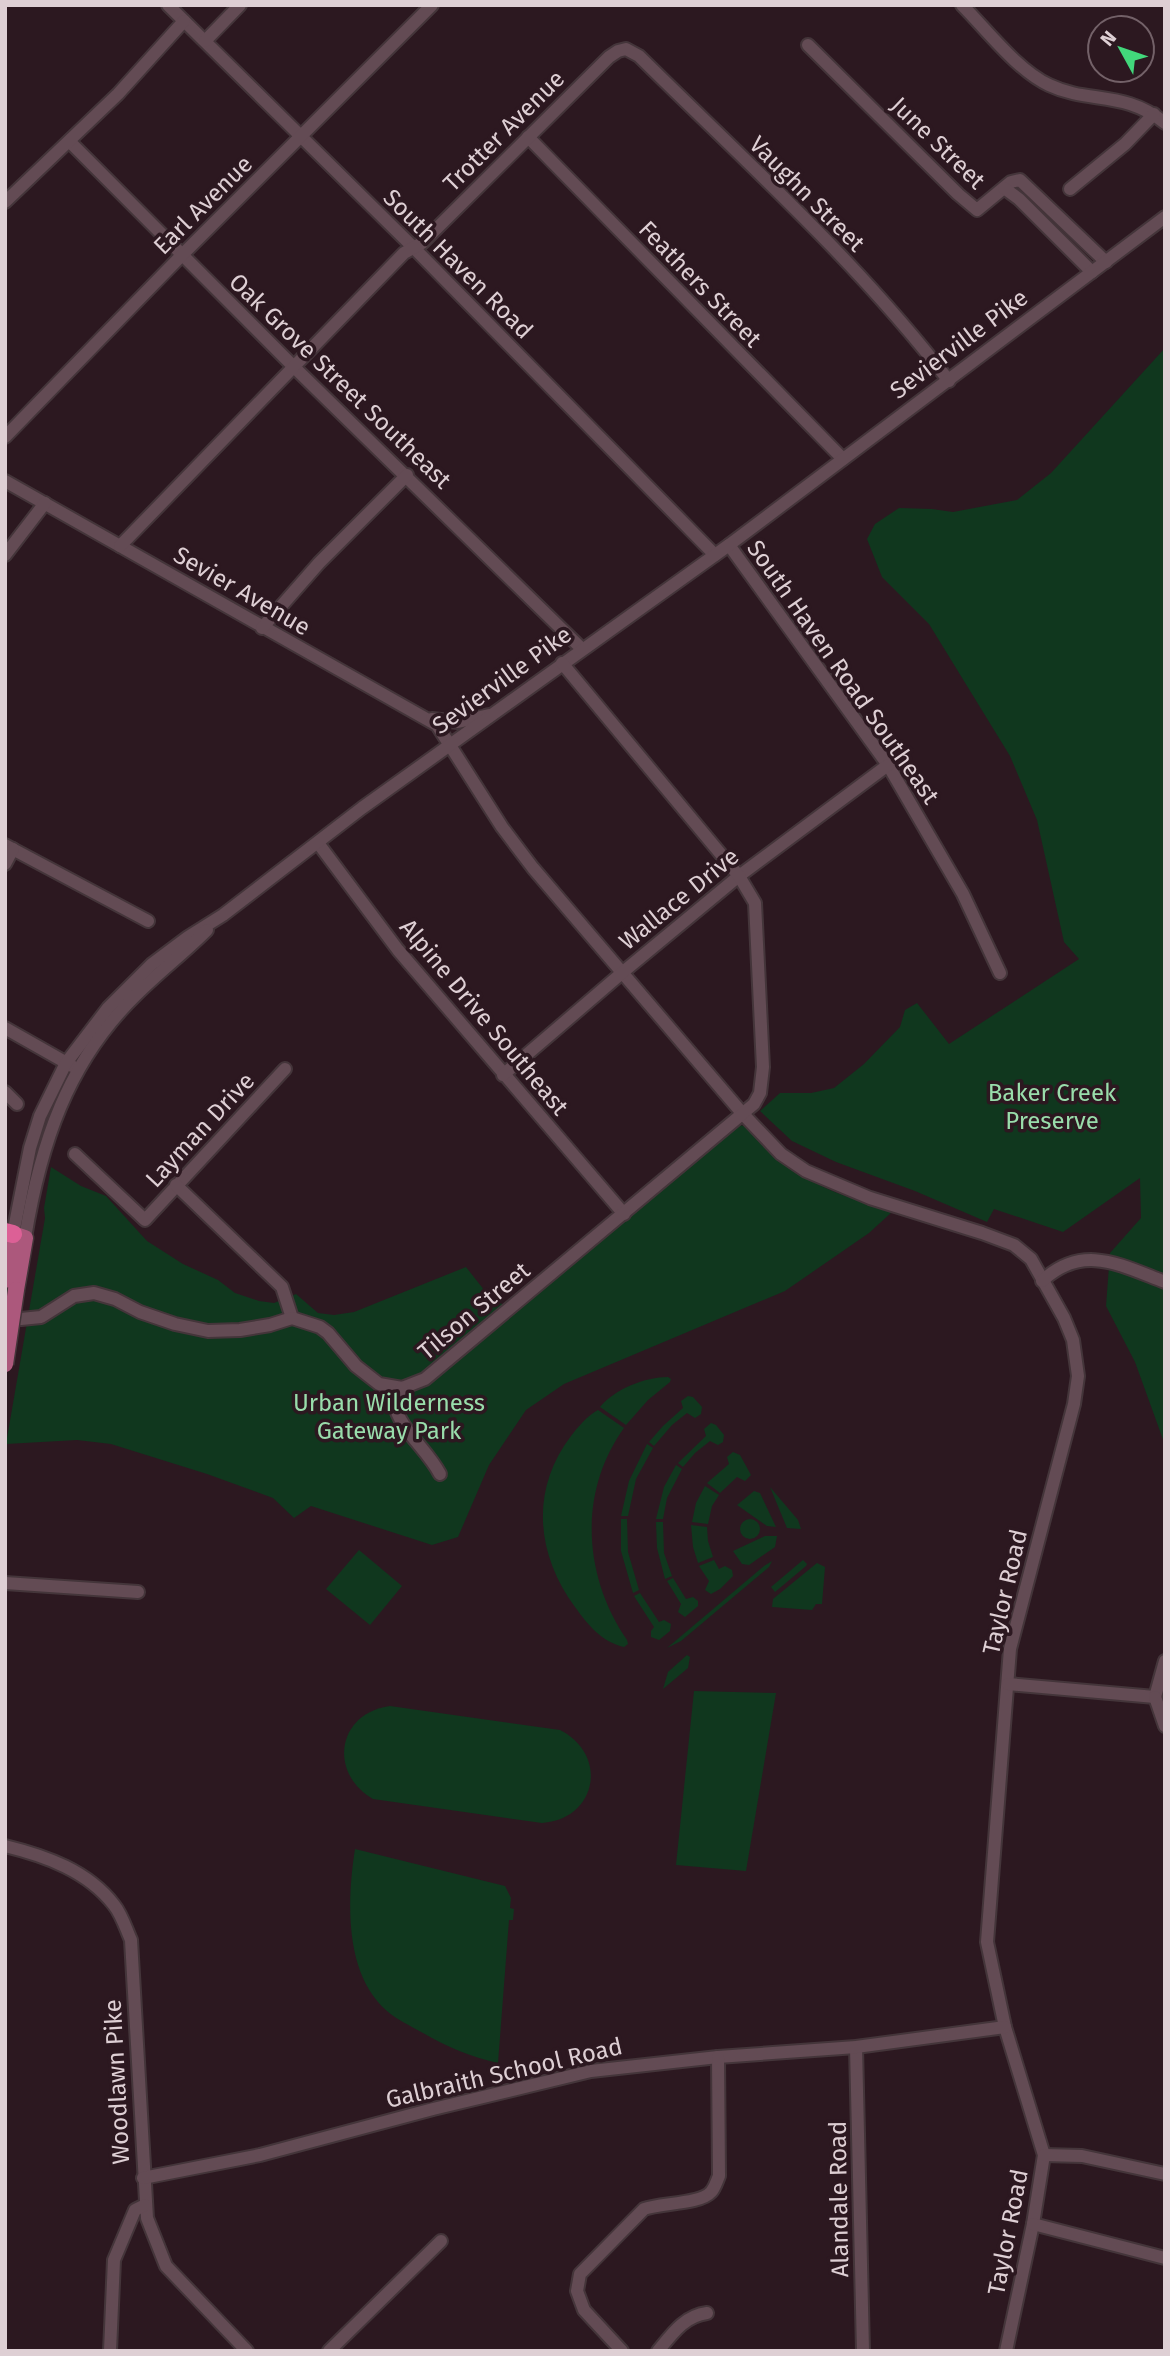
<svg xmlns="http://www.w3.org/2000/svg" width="1170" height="2356" viewBox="0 0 1170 2356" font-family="'Fira Sans',sans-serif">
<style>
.green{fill:#10371e}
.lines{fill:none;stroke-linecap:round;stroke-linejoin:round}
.minor-casing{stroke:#44353a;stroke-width:16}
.major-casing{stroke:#44353a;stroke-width:19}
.highway-casing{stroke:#44353a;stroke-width:21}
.minor{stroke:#634b54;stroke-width:12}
.major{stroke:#ac587c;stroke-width:16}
.highway{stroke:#dc6096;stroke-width:18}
.major-bridge-casing{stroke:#44353a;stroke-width:19;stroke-linecap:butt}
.major-bridge{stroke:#ac587c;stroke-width:16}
.labels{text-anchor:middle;stroke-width:7;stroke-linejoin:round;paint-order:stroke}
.street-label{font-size:24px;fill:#decfd4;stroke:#2c1820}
.park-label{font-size:24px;fill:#99ddab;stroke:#2c1820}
</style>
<rect width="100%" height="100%" fill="#2c1820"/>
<g class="green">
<polygon points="1165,348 1165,1445 1135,1362 1106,1306 1110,1253 1141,1218 1140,1178 1063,1232 994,1209 987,1222 915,1191 836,1162 792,1141 760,1111 780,1093 811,1093 834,1088 864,1064 900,1027 905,1010 917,1003 949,1044 1079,959 1064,942 1037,820 1010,756 929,624 882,577 867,539 875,524 899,508 932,509 953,512 1017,500 1051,473"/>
<path d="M 740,1125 L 747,1127 C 760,1141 775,1157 791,1168 C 821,1190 857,1200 892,1212 L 869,1233 L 785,1291 L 564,1384 L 526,1410 L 489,1465 L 458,1537 L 432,1545 L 311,1506 L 294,1518 L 273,1498 L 207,1474 L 111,1444 L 77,1440 L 6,1444 L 45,1218 L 44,1208 L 51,1167 L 81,1186 L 106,1196 L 147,1241 L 183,1264 L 218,1280 L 235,1293 L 259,1301 L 274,1303 L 296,1294 L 318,1313 L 334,1315 L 354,1312 L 466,1267 L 492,1300 L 505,1305 Z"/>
<path d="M 668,1377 L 671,1379 L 670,1382 L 648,1400 L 626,1425 L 600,1407 C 615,1389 645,1377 668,1377 Z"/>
<polygon points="688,1396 693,1397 702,1407 701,1414 695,1418 687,1413 672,1425 654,1446 649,1442 663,1426 683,1408 681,1401"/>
<path d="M 598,1410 L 624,1428 C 578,1492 583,1576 627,1640 L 628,1644 L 624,1647 C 602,1642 588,1625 575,1607 C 536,1554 530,1490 571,1436 C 578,1427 588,1415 598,1410 Z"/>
<polygon points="711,1423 716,1425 724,1435 723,1442 718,1445 710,1441 695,1453 683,1467 678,1463 706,1436 704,1429"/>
<polygon points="647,1444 653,1448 636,1479 628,1516 621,1516 629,1481"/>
<polygon points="733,1452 740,1455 751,1475 745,1481 737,1477 720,1493 707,1483 729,1464 727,1457"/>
<polygon points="676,1465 682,1469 667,1498 663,1519 656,1519 664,1487"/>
<polygon points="705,1486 719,1495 712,1506 708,1524 692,1522 696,1503"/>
<polygon points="770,1487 798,1520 801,1529 787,1528"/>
<polygon points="754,1491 760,1493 776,1527 767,1526 737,1505"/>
<polygon points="621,1519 627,1519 628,1552 639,1590 633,1593 621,1551"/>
<circle cx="750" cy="1529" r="10"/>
<polygon points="656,1522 663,1522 664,1553 672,1576 665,1579 657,1548"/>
<polygon points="691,1525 707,1527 708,1541 713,1557 698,1563 693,1547"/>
<polygon points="765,1536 777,1536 775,1547 749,1565 742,1564 733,1551"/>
<polygon points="359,1550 402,1586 370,1625 326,1589"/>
<polygon points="714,1560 719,1569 725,1566 732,1570 733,1576 720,1589 711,1594 705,1590 709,1581 699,1566"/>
<polygon points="803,1560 807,1564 806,1566 775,1592 771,1587"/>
<polygon points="772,1561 769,1567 681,1641 667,1648 764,1566"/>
<polygon points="817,1563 825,1567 822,1604 816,1604 812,1610 772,1607 773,1599"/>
<polygon points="673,1578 686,1599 693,1597 698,1601 698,1606 685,1617 678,1612 681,1604 667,1581"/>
<polygon points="640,1593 659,1622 664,1620 671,1624 670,1631 659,1640 651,1637 651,1631 654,1627 634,1596"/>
<polygon points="687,1655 690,1657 688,1668 663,1689 668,1672"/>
<polygon points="694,1691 776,1693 746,1871 676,1865"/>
<path d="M 390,1706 L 560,1730 C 609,1755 597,1819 542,1823 L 373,1799 C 328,1773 337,1713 390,1706 Z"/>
<path d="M 355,1849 L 505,1886 L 511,1898 L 510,1908 L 514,1909 L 513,1920 L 509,1920 L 498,2063 C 471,2057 447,2047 423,2033 C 411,2026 397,2020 387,2011 C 344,1974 347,1900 355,1849 Z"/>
</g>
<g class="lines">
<defs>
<g id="minor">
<polyline points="168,5 413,247 715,555"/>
<path d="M 962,5 C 987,30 1017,70 1049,85 C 1089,104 1124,90 1165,123"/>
<polyline points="205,41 240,5"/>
<polyline points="808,45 958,194 977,210 1011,182 1020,180 1106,262"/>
<polyline points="528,137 843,459"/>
<polyline points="70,142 294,367 582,649"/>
<polyline points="1004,188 1019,199 1092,272"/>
<polyline points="1070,189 1125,144 1154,114"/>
<polyline points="5,202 118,94 184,21"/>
<polyline points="5,437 182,255 432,5"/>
<polyline points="5,481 437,725 502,827 533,868 742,1113 781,1154 806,1171 870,1198 982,1233 1014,1245 1031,1259 1064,1318 1073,1340 1078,1376 1074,1404 1010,1649 987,1942 1005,2027 1044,2155 1033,2224 1006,2351"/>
<polyline points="729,545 888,765 963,894 1000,973"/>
<path d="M 120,546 L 404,253 L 422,243 L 609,57 L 618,51 L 626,49 L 639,56 C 745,161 858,262 949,381"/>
<polyline points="5,555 45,503"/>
<polyline points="262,628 319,563 407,475"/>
<polyline points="432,719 458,722 489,715"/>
<polyline points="318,843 398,950 624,1214"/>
<polyline points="5,845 148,921"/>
<polyline points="5,864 13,849"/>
<polyline points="5,1028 72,1066"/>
<polyline points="503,1075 623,972 739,876 888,765"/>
<polyline points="5,1092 17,1104"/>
<polyline points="75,1154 145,1220 285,1069"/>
<polyline points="176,1185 282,1287 292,1318"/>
<polyline points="13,1234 30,1148 40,1116 66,1063 108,1008 152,964 188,937 223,915 362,808 729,545 1165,217"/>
<path d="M 25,1238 C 40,1146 67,1062 136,995 C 159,972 184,953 207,930"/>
<path d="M 1042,1281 C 1083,1243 1120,1265 1165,1282"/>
<polyline points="5,1316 21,1319 41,1317 74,1296 94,1293 115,1299 140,1312 175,1324 208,1331 240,1330 270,1325 292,1318 320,1327 328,1333 356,1366 379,1384 402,1388 425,1379 754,1104 760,1093 763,1067 755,903 739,876 562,663"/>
<path d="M 402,1388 L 394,1403 C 400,1430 427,1449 440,1474"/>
<polyline points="5,1583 138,1592"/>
<polyline points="1008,1684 1155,1697"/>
<polyline points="1155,1697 1165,1661"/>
<polyline points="1155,1697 1165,1726"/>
<path d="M 5,1846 C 46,1856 88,1871 114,1905 C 122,1915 126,1929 131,1940 L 147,2218 L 166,2266 L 247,2351"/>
<polyline points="856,2047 863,2351"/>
<polyline points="1044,2155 1082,2156 1165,2174"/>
<polyline points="143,2178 260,2155 433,2109 591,2071 718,2057 856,2047 1005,2027"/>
<polyline points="1033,2224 1165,2258"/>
<polyline points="110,2351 114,2260 135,2210 145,2205"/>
<polyline points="329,2351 441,2241"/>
<path d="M 622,2351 L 584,2310 L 577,2291 L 580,2274 L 644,2209 C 660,2203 701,2204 711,2192 C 715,2188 717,2180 719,2176 L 718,2057"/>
<path d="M 658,2351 C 672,2334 684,2316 707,2313"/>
</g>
<polyline id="major" points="5,1280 13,1234 25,1238 16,1290"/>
<polyline id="highway" points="5,1232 13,1234"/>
</defs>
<use href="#minor" class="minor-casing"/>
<use href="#major" class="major-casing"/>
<use href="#highway" class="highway-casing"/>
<use href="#minor" class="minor"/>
<use href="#major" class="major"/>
<use href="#highway" class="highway"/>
<defs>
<polyline id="major-bridge" points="5,1364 16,1290"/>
</defs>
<use href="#major-bridge" class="major-bridge-casing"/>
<use href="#major-bridge" class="major-bridge"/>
</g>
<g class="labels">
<g class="street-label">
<text transform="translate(504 131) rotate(-45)" y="8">Trotter Avenue</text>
<text transform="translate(938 143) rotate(44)" y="8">June Street</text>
<text transform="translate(807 194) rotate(45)" y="8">Vaughn Street</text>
<text transform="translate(203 205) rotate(-45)" y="8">Earl Avenue</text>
<text transform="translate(458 264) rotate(45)" y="8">South Haven Road</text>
<text transform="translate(700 284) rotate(46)" y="8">Feathers Street</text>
<text transform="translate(959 344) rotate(-37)" y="8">Sevierville Pike</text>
<text transform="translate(340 381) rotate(44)" y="8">Oak Grove Street Southeast</text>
<text transform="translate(242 591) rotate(30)" y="8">Sevier Avenue</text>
<text transform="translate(843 672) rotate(55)" y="8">South Haven Road Southeast</text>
<text transform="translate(502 680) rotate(-36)" y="8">Sevierville Pike</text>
<text transform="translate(679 899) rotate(-39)" y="8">Wallace Drive</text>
<text transform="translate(484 1017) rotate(50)" y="8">Alpine Drive Southeast</text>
<text transform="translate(200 1130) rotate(-47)" y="8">Layman Drive</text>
<text transform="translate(474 1311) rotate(-40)" y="8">Tilson Street</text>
<text transform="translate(1005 1592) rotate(-77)" y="8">Taylor Road</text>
<text transform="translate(504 2073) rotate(-13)" y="8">Galbraith School Road</text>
<text transform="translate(117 2082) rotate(-93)" y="8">Woodlawn Pike</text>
<text transform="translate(839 2199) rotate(-91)" y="8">Alandale Road</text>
<text transform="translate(1008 2232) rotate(-79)" y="8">Taylor Road</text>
</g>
<g class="park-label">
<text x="1052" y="1101">Baker Creek<tspan x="1052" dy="28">Preserve</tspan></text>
<text x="389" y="1411">Urban Wilderness<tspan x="389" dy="28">Gateway Park</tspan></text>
</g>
</g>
<rect width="1170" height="2356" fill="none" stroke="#decfd4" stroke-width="14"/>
<g transform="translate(1121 49) rotate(310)"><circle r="33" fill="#2c1820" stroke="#736168" stroke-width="2"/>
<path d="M0-5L12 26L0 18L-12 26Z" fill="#42d77b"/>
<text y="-10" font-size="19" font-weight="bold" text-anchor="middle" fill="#decfd4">N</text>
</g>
</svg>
